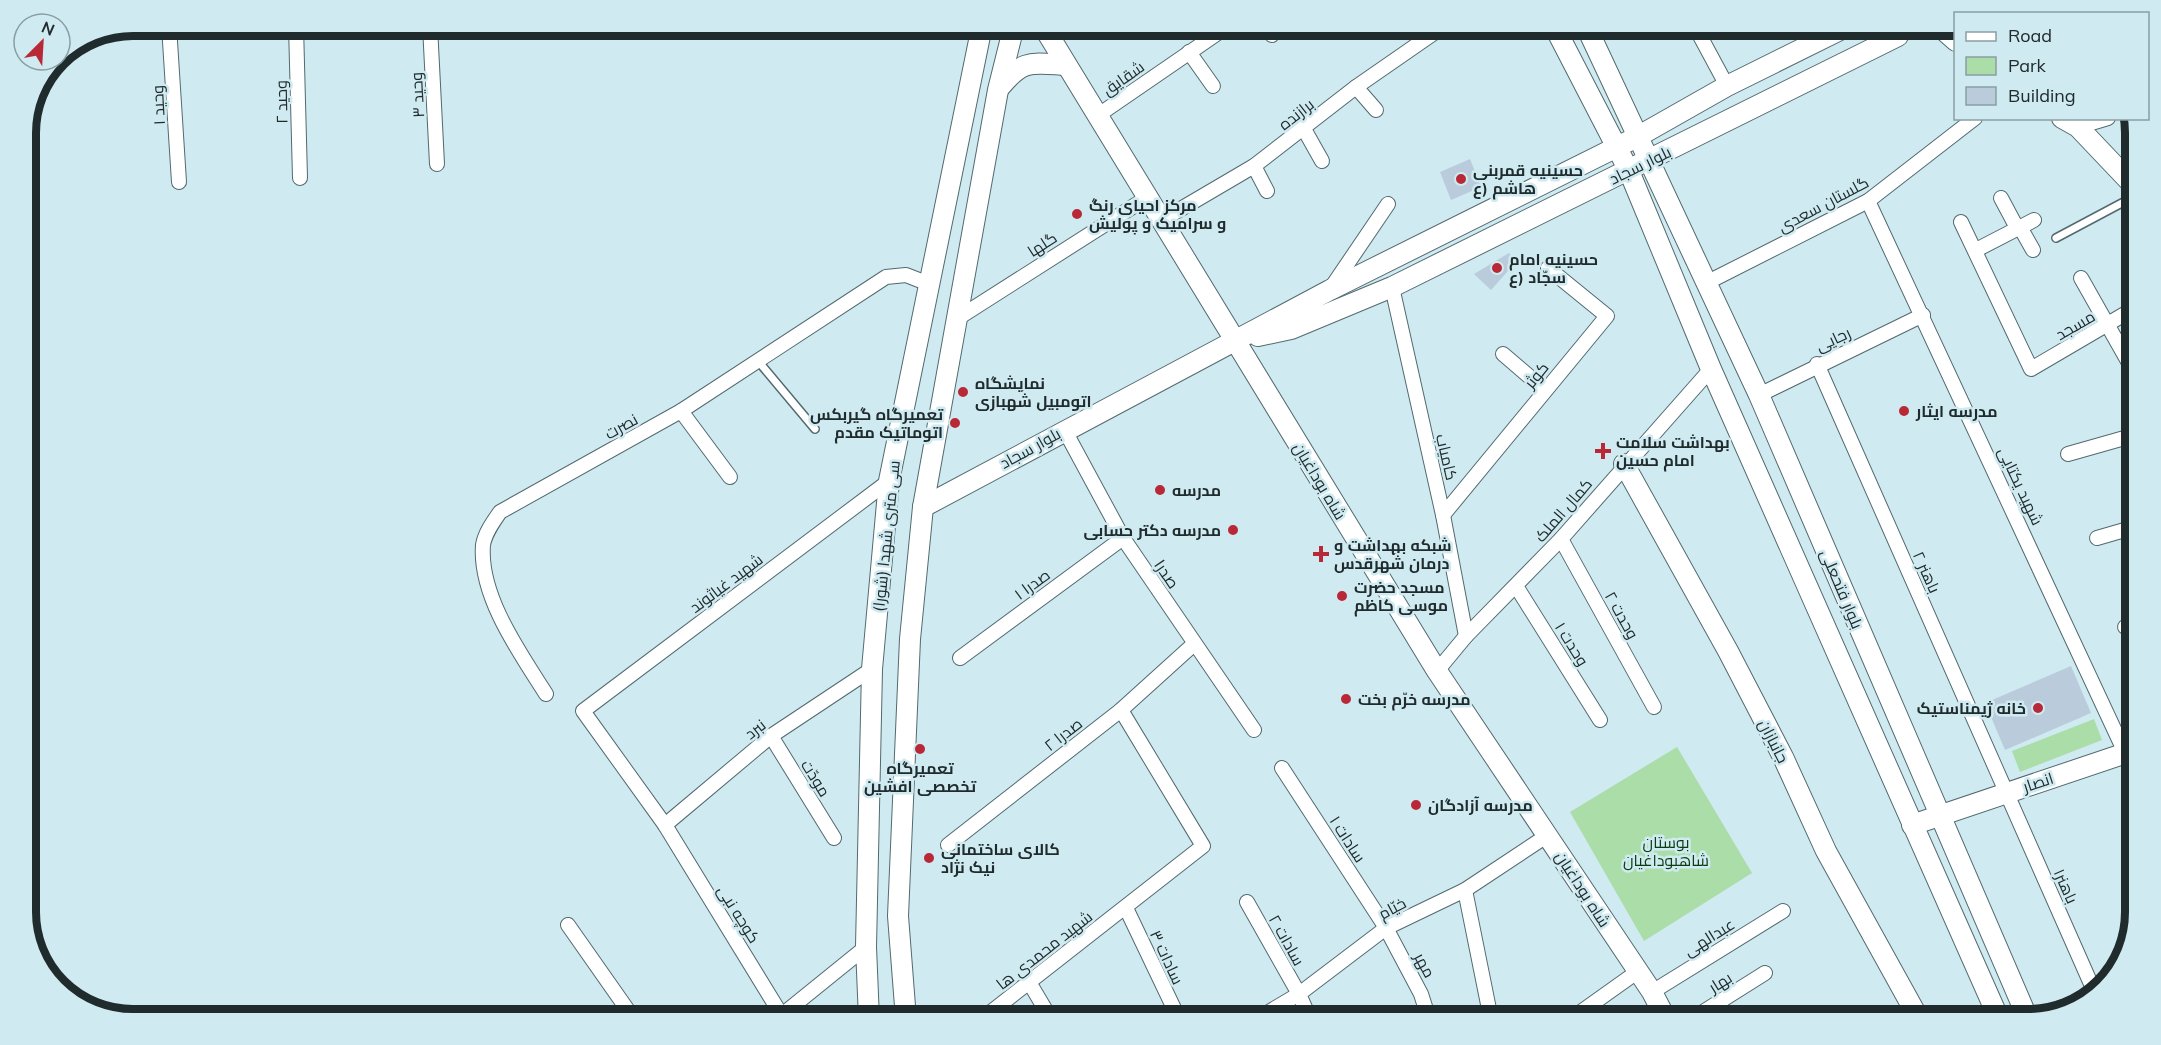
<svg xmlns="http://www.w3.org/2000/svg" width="2161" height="1045" viewBox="0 0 2161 1045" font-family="Mulish,Cairo,sans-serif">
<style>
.green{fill:#abdda9}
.building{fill:#baccdc}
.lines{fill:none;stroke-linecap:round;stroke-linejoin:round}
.lane-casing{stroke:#526a6f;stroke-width:10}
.street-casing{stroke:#526a6f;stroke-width:16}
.secondary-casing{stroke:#526a6f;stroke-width:22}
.lane{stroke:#fff;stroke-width:7}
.street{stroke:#fff;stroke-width:14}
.secondary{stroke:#fff;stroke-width:20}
.poi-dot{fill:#b92836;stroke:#cfeaf0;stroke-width:2}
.labels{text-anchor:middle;stroke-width:5;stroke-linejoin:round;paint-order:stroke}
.street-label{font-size:16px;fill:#202b2d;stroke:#cfeaf0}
.poi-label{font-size:16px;font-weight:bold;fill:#202b2d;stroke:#cfeaf0;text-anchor:start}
.park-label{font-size:16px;fill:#0b3c0f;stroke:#cfeaf0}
.rim{fill:none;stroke:#202b2d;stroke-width:8}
</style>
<rect width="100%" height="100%" fill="#cfeaf0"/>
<g class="green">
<polygon points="2094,719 2102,740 2020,772 2012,751"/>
<polygon points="1677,747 1752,873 1644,941 1570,812"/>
</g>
<g class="building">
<polygon points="1470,159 1481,187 1451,200 1440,172"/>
<polygon points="1509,253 1516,262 1491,290 1474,274"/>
<polygon points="2071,666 2091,713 2005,750 1985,703"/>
</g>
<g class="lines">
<defs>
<g id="lane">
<polyline points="2056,238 2135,196"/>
<polyline points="758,361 815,429"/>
</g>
<g id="street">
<polyline points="169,26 179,182"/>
<polyline points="296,26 300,178"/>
<polyline points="430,26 437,164"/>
<polyline points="1266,26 1272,35"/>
<polyline points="1811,26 1821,39"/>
<polyline points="1699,34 1727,86"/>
<polyline points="1189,52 1213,86"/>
<polyline points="1356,87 1376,110"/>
<polyline points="1097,116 1228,26"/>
<polyline points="2078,127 2108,118"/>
<polyline points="1304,129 1322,161"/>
<polyline points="1254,166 1267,191"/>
<polyline points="2001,198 2017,228"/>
<polyline points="1868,201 2135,774"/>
<polyline points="1162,220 1254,166 1356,87 1444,26"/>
<polyline points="1961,222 2031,369 2135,308"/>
<polyline points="2020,227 2033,250"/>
<polyline points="1976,250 2034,220"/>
<polyline points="2081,278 2133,370"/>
<polyline points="1706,283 1868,201 1975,118"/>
<polyline points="1392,287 1443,515 1466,636"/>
<polyline points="1331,288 1388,204"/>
<polyline points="955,320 1148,197"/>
<polyline points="1503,354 1545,390"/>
<polyline points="1817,364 2095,993"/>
<polyline points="1759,395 1923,315"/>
<polyline points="681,411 730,477"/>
<polyline points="1064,429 1123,538 1254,730"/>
<polyline points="2068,454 2135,435"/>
<polyline points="1443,515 1607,316 1548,268"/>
<polyline points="2097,538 2135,527"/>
<polyline points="1561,539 1654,707"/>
<polyline points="1516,586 1600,720"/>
<polyline points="2125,627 2135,624"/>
<polyline points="960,658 1123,538"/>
<polyline points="1437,671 1466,636 1561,539 1711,369"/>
<path d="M 546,694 C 520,653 479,596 483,545 C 485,533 493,522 500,512 L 681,411 L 886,277 L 906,275 L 929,284"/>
<polyline points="771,736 834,838"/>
<polyline points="1282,768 1386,928 1421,994 1429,1019"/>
<polyline points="665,825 771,736 872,669"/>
<polyline points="948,845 1121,710 1194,644"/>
<polyline points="1465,890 1491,1019"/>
<polyline points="1247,902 1299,994 1310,1019"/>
<polyline points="1126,908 1179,1019"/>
<polyline points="568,925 634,1019"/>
<polyline points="1029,982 1051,1019"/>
<polyline points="1652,992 1783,911"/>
<polyline points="777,1019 866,947"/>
<polyline points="788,1019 782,1016 665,825 583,711 889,481"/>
<polyline points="982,1019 1203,846 1121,710"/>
<polyline points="1257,1019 1299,994 1386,928 1465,890 1548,835"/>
<polyline points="1571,1019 1637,972"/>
<polyline points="1692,1019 1765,973"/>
</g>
<g id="secondary">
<polyline points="1043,26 1437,671 1652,992 1666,1019"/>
<polyline points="1554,26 1629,171 1711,369 1999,1019"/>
<polyline points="1586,26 1759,395 2028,1019"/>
<polyline points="1939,26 1956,41"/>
<path d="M 1000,87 C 1023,59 1031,63 1066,65"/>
<polyline points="2062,118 2078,127 2135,187"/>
<polyline points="1258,336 1291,329 1392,287 1898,36 1902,26"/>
<polyline points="1624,464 1728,651 1783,757 1826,851 1919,1019"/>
<polyline points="923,507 1330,290 1637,137 1727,86 1848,26"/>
<polyline points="1912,825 2135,750"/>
<polyline points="869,1019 866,947 872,669 889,481 982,26"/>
<polyline points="906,1019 898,916 910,639 923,507 998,90 1014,26"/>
</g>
</defs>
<use href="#lane" class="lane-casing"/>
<use href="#street" class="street-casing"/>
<use href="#secondary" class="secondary-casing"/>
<use href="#lane" class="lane"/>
<use href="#street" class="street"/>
<use href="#secondary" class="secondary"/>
</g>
<g class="poi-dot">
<circle cx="1461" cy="179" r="6"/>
<circle cx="1077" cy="214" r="6"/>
<circle cx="1497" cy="268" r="6"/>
<circle cx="963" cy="392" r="6"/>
<circle cx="1904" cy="411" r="6"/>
<circle cx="955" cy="423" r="6"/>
<path d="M1600 442h6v6h6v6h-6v6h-6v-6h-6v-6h6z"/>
<circle cx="1160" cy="490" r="6"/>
<circle cx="1233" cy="530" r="6"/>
<path d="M1318 545h6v6h6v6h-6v6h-6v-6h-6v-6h6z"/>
<circle cx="1342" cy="596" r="6"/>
<circle cx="1346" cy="699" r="6"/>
<circle cx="2038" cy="708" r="6"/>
<circle cx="920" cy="749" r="6"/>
<circle cx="1416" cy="805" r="6"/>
<circle cx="929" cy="858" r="6"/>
</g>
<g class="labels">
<g class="street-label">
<text transform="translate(1123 78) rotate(-35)" y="6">شقایق</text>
<text transform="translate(417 95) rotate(-93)" y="6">وحید ۳</text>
<text transform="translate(281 102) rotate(-91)" y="6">وحید ۲</text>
<text transform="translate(158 105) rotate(-93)" y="6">وحید ۱</text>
<text transform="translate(1296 114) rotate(-38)" y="6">برازنده</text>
<text transform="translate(1640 165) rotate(-26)" y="6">بلوار سجاد</text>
<text transform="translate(1823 204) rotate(-28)" y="6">گلستان سعدی</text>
<text transform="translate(1042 244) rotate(-33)" y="6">گلها</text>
<text transform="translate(2075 325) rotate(-30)" y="6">مسجد</text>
<text transform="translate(1833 339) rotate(-25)" y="6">رجایی</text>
<text transform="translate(1536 375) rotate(-51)" y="6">کوثر</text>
<text transform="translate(621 426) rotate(-29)" y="6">نصرت</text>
<text transform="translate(1030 448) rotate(-29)" y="6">بلوار سجاد</text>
<text transform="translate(1447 457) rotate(77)" y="6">کامیاب</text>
<text transform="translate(1320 481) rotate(59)" y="6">شاه بوداغیان</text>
<text transform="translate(2021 486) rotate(65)" y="6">شهید یکتایی</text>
<text transform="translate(1563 510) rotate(-49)" y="6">کمال الملک</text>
<text transform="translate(886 536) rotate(-84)" y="6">سی متری شهدا (شورا)</text>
<text transform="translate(1927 572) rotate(66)" y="6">باهنر ۲</text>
<text transform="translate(1167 574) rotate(56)" y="6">صدرا</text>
<text transform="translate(726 583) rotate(-37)" y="6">شهید غیاثوند</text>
<text transform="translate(1032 584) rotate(-36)" y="6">صدرا ۱</text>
<text transform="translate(1842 589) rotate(67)" y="6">بلوار فتحعلی</text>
<text transform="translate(1622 615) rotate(61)" y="6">وحدت ۲</text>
<text transform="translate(1572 644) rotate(58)" y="6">وحدت ۱</text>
<text transform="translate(755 729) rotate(-38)" y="6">نبرد</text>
<text transform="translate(1063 734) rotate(-38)" y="6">صدرا ۲</text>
<text transform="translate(1774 741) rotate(63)" y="6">جانبازان</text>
<text transform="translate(816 778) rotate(58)" y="6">مودّت</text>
<text transform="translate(2038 782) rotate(-18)" y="6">انصار</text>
<text transform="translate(1348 839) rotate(57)" y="6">سادات ۱</text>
<text transform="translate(2066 886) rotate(66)" y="6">باهنر۱</text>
<text transform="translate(1583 889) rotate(57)" y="6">شاه بوداغیان</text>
<text transform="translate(1392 908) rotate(-28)" y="6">خیّام</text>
<text transform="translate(739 914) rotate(58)" y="6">کوچه نبی</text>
<text transform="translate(1709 937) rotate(-32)" y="6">عبدالهی</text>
<text transform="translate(1287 940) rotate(61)" y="6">سادات ۲</text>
<text transform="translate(1044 950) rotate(-38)" y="6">شهید محمدی ها</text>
<text transform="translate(1167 957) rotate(65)" y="6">سادات ۳</text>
<text transform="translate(1425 965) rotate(62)" y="6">مهر</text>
<text transform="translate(1720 982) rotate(-32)" y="6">بهار</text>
</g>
<g class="poi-label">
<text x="1473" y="176">حسینیه قمربنی<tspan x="1473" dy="18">هاشم (ع</tspan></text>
<text x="1089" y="211">مرکز احیای رنگ<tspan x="1089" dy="18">و سرامیک و پولیش</tspan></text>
<text x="1509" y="265">حسینیه امام<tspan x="1509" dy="18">سجّاد (ع</tspan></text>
<text x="975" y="389">نمایشگاه<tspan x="975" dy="18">اتومبیل شهبازی</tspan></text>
<text x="1916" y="417">مدرسه ایثار</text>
<text x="943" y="420" text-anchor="end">تعمیرگاه گیربکس<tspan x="943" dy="18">اتوماتیک مقدم</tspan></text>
<text x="1616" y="448">بهداشت سلامت<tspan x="1616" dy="18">امام حسین</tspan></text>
<text x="1172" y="496">مدرسه</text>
<text x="1221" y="536" text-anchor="end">مدرسه دکتر حسابی</text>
<text x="1334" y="551">شبکه بهداشت و<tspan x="1334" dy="18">درمان شهرقدس</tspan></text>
<text x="1354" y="593">مسجد حضرت<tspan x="1354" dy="18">موسی کاظم</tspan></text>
<text x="1358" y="705">مدرسه خرّم بخت</text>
<text x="2026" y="714" text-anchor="end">خانه ژیمناستیک</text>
<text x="920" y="774" text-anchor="middle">تعمیرگاه<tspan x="920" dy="18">تخصصی افشین</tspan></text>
<text x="1428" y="811">مدرسه آزادگان</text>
<text x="941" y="855">کالای ساختمانی<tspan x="941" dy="18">نیک نژاد</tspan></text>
</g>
<g class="park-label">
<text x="1666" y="848">بوستان<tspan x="1666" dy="18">شاهبوداغیان</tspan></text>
</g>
</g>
<path d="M0 0H2161V1045H0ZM133 36H2028A97 97 0 0 1 2125 133V912A97 97 0 0 1 2028 1009H133A97 97 0 0 1 36 912V133A97 97 0 0 1 133 36Z" fill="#cfeaf0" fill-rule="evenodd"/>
<path class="rim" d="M133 36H2028A97 97 0 0 1 2125 133V912A97 97 0 0 1 2028 1009H133A97 97 0 0 1 36 912V133A97 97 0 0 1 133 36Z"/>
<rect x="1954" y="12" width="195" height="108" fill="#cfeaf0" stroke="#899ea2" stroke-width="1.5"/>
<rect x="1966" y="32" width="30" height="9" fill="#ffffff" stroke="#899ea2" stroke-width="1.5"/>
<text x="2008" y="42" font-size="18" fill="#202b2d">Road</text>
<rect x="1966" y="57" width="30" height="18" fill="#abdda9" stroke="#899ea2" stroke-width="1.5"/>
<text x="2008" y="72" font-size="18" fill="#202b2d">Park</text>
<rect x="1966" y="87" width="30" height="18" fill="#baccdc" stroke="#899ea2" stroke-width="1.5"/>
<text x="2008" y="102" font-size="18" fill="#202b2d">Building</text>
<g transform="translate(42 42) rotate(24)"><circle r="28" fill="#cfeaf0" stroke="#899ea2" stroke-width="1.5"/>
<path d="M0-4.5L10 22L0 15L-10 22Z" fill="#b92836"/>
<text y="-9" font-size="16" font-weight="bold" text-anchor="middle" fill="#202b2d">N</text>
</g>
</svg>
